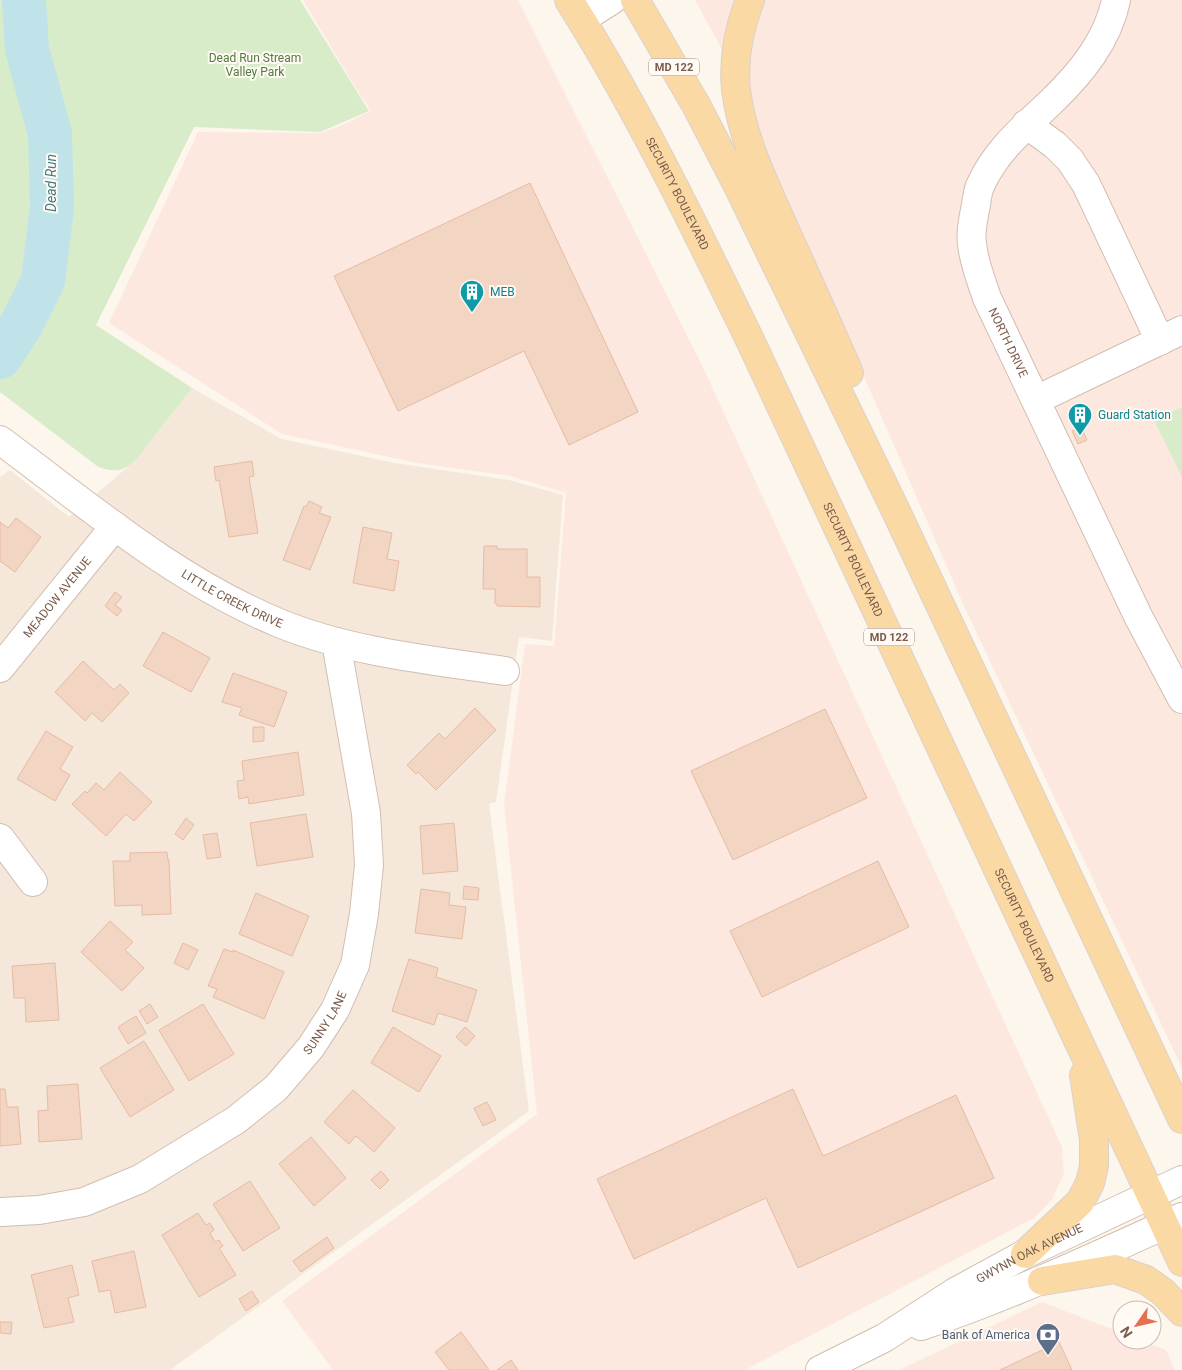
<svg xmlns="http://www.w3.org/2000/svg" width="1182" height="1370" viewBox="0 0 1182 1370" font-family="Roboto,sans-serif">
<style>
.residential{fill:#f5e8da}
.commercial{fill:#fde8e0}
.green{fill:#d8ecc9}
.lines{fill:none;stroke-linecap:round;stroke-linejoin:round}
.river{stroke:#bfe3e8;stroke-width:44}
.building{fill:#f3d5c3;stroke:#e6bba3}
.minor-casing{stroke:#d1beb0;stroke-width:30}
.major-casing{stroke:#dad1cd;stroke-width:30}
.minor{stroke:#fff;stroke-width:28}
.major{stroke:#fbd9a5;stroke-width:28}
.labels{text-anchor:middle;stroke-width:4;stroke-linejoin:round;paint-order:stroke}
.shield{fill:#fffaf3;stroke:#a28b7f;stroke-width:1}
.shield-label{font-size:11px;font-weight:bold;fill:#7a5c4d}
.park-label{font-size:12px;fill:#537a41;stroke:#fffaf3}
.street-label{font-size:12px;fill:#7a5c4d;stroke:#fffaf3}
.culture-label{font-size:12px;fill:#0d838f;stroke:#fffaf3;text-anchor:start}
.service-label{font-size:12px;fill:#4e5e75;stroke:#fffaf3;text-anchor:end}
.water-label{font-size:14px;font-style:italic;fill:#437c86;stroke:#fffaf3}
</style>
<rect width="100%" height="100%" fill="#fdf6ec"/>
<polygon class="residential" points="192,388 282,439 395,463 509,480 563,495 552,641 519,637 496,802 489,804 529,1111 170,1370 0,1370 0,477 10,470 69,517 136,460"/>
<g class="commercial">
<polygon points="303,0 518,0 701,363 1062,1147 1064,1173 1052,1200 1034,1218 745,1370 333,1370 282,1301 537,1114 504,805 525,644 554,646 566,493 510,476 417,463 282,434 109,323 198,132 320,133 338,127 371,111 352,82"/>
<polygon points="695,0 1182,0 1182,1068 964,606 719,44"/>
<polygon points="1042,1302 1122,1333 1122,1340 1140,1340 1166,1350 1175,1370 899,1370"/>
</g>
<g class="green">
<path d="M 0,0 L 300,0 L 369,111 L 320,132 L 194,127 L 96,325 L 192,388 L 136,460 C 124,472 112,473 97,466 L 0,392 Z"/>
<polygon points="1182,407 1182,477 1154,420"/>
</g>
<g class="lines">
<polyline class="river" points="0,357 21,325 43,281 52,207 50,134 27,49 24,0"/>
</g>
<g class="building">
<polygon points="530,183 638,412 569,445 524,351 398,411 334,276"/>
<polygon points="1081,427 1087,440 1078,444 1072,431"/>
<polygon points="252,461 254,476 249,477 258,533 229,537 219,480 216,481 214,467"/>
<polygon points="309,501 322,507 319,513 331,517 310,570 283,560 304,506 306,507"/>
<polygon points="16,518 41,537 15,572 0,561 0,522 8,528"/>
<polygon points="363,527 392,533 387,559 399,561 394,591 353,583"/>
<polygon points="484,546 497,546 497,549 527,549 527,577 540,577 540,607 497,606 497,604 495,603 495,589 483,589"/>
<polygon points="115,592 122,597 115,605 122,610 117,616 105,606"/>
<polygon points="163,632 210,658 191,692 143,666"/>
<polygon points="83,661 114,690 120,684 129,693 102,722 92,713 85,721 55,692"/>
<polygon points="233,673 287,692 274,727 239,715 242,708 222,702"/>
<polygon points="475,708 496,730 436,790 418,772 416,774 407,765 439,733 445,739"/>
<polygon points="825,709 867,798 733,860 691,771"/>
<polygon points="253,727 264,727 264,741 253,742"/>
<polygon points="46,731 73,747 60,769 70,775 55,801 17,779"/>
<polygon points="298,752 304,795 249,804 248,797 239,799 237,781 244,780 242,761"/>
<polygon points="120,772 152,802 134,821 126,814 106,836 72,804 85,791 87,793 96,783 104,790"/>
<polygon points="306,814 313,857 257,866 250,823"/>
<polygon points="186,818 194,825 183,840 175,834"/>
<polygon points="454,823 458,871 423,874 420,826"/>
<polygon points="217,833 221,857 207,859 203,835"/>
<polygon points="167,852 168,860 169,860 171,914 142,915 142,905 115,906 113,861 130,861 130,853"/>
<polygon points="878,861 909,927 762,997 730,931"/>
<polygon points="464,886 479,888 478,900 463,899"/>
<polygon points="421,889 450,893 449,905 466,907 462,939 415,933"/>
<polygon points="256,893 309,916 292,956 239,934"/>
<polygon points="110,921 133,942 125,950 144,968 122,991 81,952"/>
<polygon points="183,943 198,950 188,970 174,963"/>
<polygon points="224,949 233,952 233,950 284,972 264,1019 213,997 217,989 208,986"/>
<polygon points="409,959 438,968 436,977 477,990 467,1022 438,1013 434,1025 392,1011"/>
<polygon points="55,963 59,1020 26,1022 25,998 14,998 12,966"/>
<polygon points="150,1004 158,1017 147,1024 139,1011"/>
<polygon points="203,1004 234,1054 189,1081 159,1030"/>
<polygon points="136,1016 146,1033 128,1044 118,1027"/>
<polygon points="393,1027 441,1056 419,1092 371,1063"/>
<polygon points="465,1027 475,1036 466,1046 456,1037"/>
<polygon points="144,1041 174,1090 130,1117 100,1068"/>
<polygon points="78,1084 82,1139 39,1142 38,1111 48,1110 47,1086"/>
<polygon points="0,1089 5,1089 7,1107 18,1107 21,1144 0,1146"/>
<polygon points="793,1089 823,1156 956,1095 994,1178 798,1268 766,1198 634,1259 597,1179"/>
<polygon points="353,1090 395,1128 374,1152 356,1136 349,1144 324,1122"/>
<polygon points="487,1102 496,1120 483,1126 474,1108"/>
<polygon points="311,1137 346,1178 314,1206 279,1164"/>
<polygon points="381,1171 389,1180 380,1189 371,1180"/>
<polygon points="250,1181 280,1228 243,1251 213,1204"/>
<polygon points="198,1213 206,1225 210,1223 214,1230 210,1233 215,1242 219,1240 223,1246 219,1248 236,1275 199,1297 162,1235"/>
<polygon points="327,1237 334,1248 301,1272 293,1261"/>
<polygon points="134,1251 146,1307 115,1313 110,1290 99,1292 92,1261"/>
<polygon points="72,1265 79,1295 68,1298 74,1322 44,1328 31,1275"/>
<polygon points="252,1291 259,1302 246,1311 239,1299"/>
<polygon points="0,1322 12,1322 11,1334 0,1333"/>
<polygon points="461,1332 489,1370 449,1370 435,1352"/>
<polygon points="1059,1342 1072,1370 1000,1370"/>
<polygon points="511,1360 518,1370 497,1370"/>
</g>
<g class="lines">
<defs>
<g id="minor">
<path id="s1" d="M 1116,0 C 1108,40 1081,73 1052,101 C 1025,127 997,149 981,184 C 977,191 977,201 975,210 C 973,220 970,233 972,244 C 974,263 981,280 987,298 L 1138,616 L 1182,699"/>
<polyline points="582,19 612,0"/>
<polyline points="1026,124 1055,145 1070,160 1086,184 1160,341"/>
<polyline points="1036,400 1182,330"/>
<path id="s2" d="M 0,440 C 89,506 175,580 279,623 C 350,652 429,660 505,671"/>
<path id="s3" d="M 0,668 L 115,526"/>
<polyline points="0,838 33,882"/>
<path id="s4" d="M 0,1212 L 39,1210 L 84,1202 L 140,1179 L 236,1120 L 276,1088 L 311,1047 L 335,1010 L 355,965 L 364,914 L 369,865 L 366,813 L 336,642"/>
<path d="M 921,1326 C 1011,1296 1096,1256 1182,1217"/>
<path id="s5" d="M 820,1370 L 884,1338 L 955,1292 L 1025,1254 L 1182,1180"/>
</g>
<g id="major">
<path id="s6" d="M 569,0 C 637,108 693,223 749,338 L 1182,1262"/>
<polyline points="635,0 696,105 736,182 894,507 1182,1119"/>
<path d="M 750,0 C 739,28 733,60 736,90 C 742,139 765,185 785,230 C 807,278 828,325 849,373"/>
<polyline points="1025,1254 1080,1202 1090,1183 1094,1166 1094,1140 1084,1075"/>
<polyline points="1042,1281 1115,1269 1146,1280 1163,1292 1182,1312"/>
</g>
</defs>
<use href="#minor" class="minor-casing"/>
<use href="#major" class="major-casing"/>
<use href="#minor" class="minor"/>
<use href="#major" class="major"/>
</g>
<defs>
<symbol id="building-pin" viewBox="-11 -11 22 30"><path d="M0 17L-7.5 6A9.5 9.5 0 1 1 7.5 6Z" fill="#0f9aa8" stroke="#fffaf3"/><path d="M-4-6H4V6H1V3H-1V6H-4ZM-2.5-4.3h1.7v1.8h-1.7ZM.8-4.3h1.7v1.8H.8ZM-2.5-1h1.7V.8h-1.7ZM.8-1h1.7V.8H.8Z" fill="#fff"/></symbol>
<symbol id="bank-pin" viewBox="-11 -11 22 30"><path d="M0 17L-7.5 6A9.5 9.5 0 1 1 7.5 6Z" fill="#5c6f8a" stroke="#fffaf3"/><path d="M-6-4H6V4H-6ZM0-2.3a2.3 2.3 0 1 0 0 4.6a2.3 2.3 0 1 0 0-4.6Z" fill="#fff"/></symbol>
</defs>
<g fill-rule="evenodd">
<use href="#building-pin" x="458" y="278" width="28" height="38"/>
<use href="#building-pin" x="1066" y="401" width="28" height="38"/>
<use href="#bank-pin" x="1034" y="1321" width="28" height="38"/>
</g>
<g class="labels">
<g class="shield">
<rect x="649" y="58.5" width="50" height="17" rx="4"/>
<rect x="864" y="628.5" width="50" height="17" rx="4"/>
</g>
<g class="shield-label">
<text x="674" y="71">MD 122</text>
<text x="889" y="641">MD 122</text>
</g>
<g class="park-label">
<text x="255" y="62">Dead Run Stream<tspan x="255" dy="14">Valley Park</tspan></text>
</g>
<g class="street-label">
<text dy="4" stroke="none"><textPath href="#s6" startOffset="222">SECURITY BOULEVARD</textPath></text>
<text dy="4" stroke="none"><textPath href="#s1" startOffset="398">NORTH DRIVE</textPath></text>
<text dy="4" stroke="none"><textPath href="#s6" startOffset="628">SECURITY BOULEVARD</textPath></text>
<text dy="4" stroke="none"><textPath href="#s3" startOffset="91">MEADOW AVENUE</textPath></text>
<text dy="4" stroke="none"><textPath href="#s2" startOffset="282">LITTLE CREEK DRIVE</textPath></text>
<text dy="4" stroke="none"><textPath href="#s6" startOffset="1032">SECURITY BOULEVARD</textPath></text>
<text dy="4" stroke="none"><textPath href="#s4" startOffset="391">SUNNY LANE</textPath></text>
<text dy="4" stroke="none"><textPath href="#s5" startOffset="240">GWYNN OAK AVENUE</textPath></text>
</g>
<g class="culture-label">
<text x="490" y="296">MEB</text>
<text x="1098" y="419">Guard Station</text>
</g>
<g class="service-label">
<text x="1030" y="1339">Bank of America</text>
</g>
<g class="water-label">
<text transform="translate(51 183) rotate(-90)" y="5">Dead Run</text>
</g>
</g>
<g transform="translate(1137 1325) rotate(236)"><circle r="24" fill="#fffaf3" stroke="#cabbb1"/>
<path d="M0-4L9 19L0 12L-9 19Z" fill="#e76f51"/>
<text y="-8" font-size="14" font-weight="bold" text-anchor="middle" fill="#7a5c4d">N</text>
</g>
</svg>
